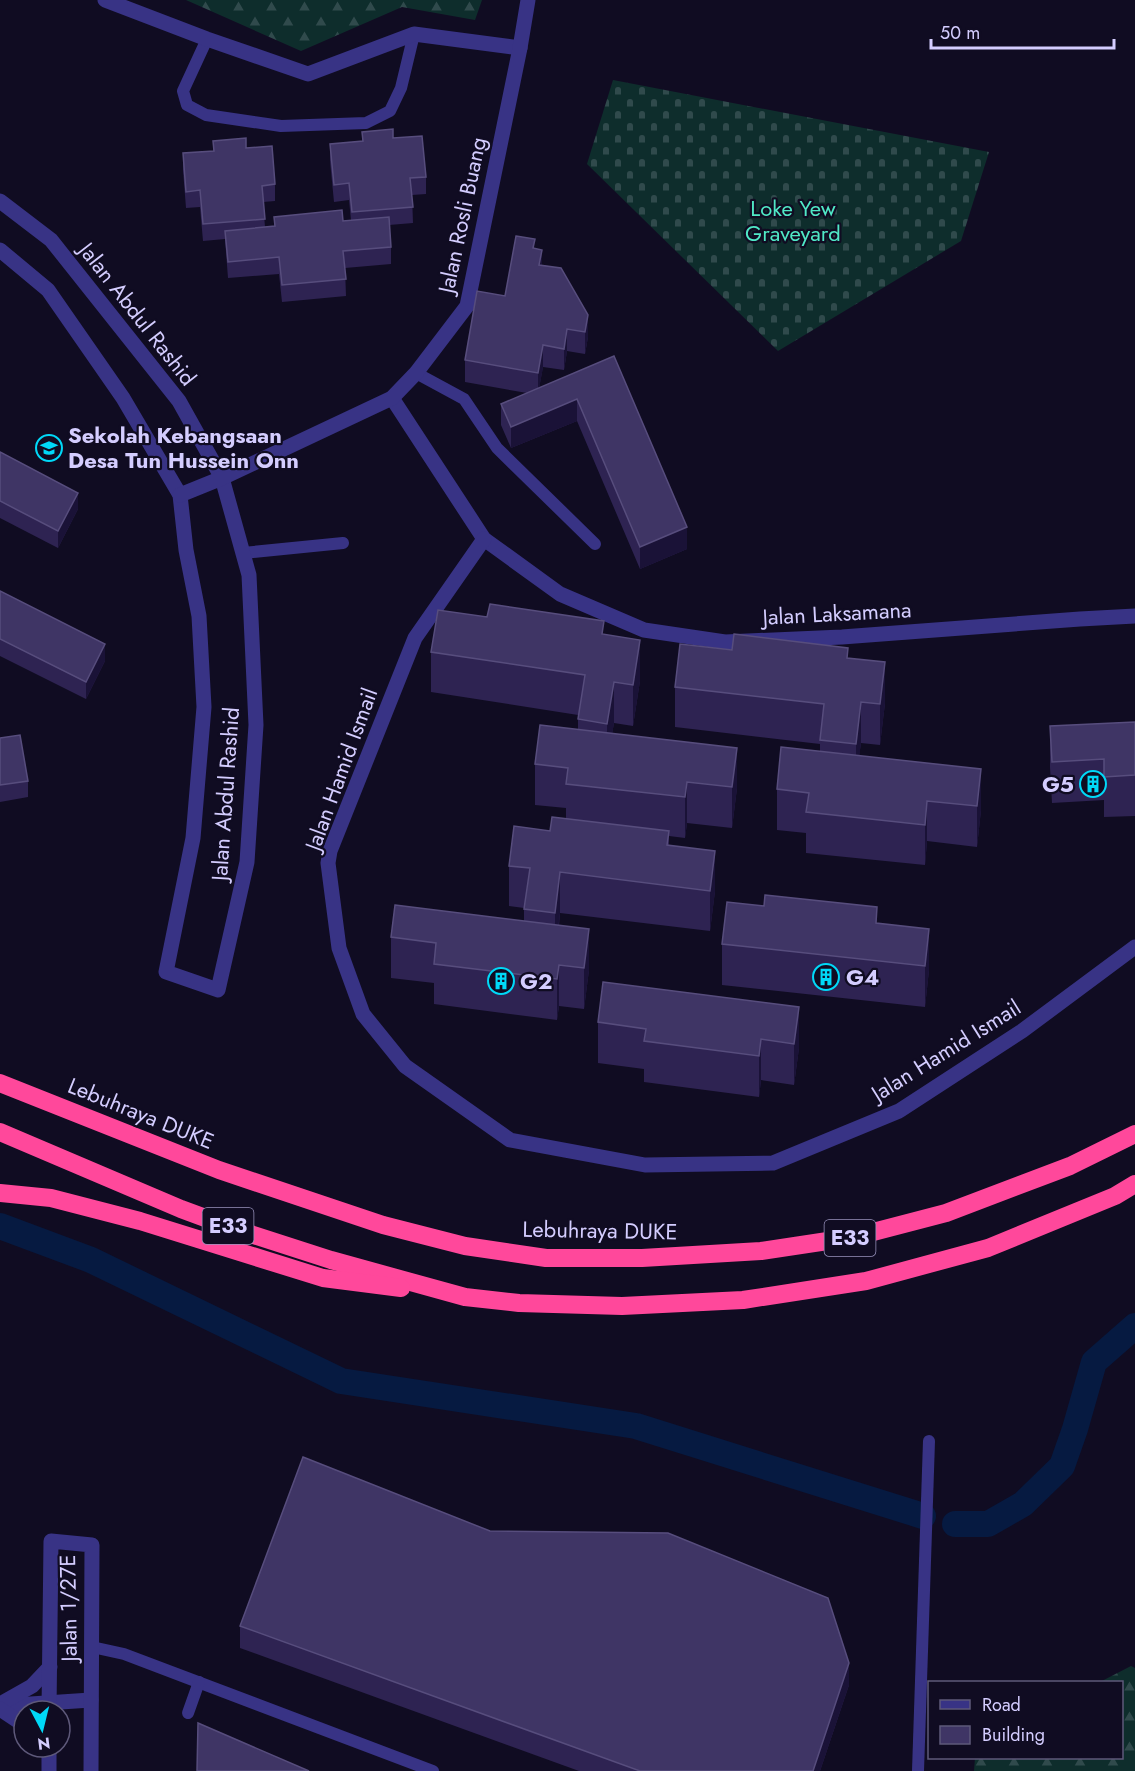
<svg xmlns="http://www.w3.org/2000/svg" width="1135" height="1771" viewBox="0 0 1135 1771" font-family="Jost,sans-serif">
<style>
.forest{fill:url(#forest-firs)}
.cemetery{fill:url(#cemetery-stones)}
.lines{fill:none;stroke-linecap:round;stroke-linejoin:round}
.canal{stroke:#061a41;stroke-width:26}
.service{stroke:#383385;stroke-width:12}
.minor{stroke:#383385;stroke-width:15}
.tertiary{stroke:#383385;stroke-width:15}
.motorway{stroke:#ff489b;stroke-width:18}
.wall{fill:#2e2352}
.shaded-wall{fill:#1a1237}
.building{fill:#3f3565;stroke:#574d7d;stroke-width:1.5}
.labels{text-anchor:middle;stroke-width:4.5;stroke-linejoin:round;paint-order:stroke}
.shield{fill:#100c22;stroke:#9993bd;stroke-width:1.5}
.shield-label{font-size:21px;font-weight:bold;fill:#d4cdff}
.park-label{font-size:22px;fill:#50e8c6;stroke:#100c22}
.street-label{font-size:22px;fill:#d4cdff;stroke:#100c22}
.poi-label{font-size:22px;font-weight:bold;fill:#d4cdff;stroke:#100c22;text-anchor:start}
</style>
<defs>
<pattern id="forest-firs" width="22" height="20" patternUnits="userSpaceOnUse" patternTransform="scale(1.5)"><rect width="22" height="20" fill="#0e2d2c"/><path d="M5 1l3.5 6h-7zM16 11l3.5 6h-7z" fill="#304a4c"/></pattern>
<pattern id="cemetery-stones" width="16" height="16" patternUnits="userSpaceOnUse" patternTransform="scale(1.5)"><rect width="16" height="16" fill="#0e2d2c"/><path d="M2 7V4a2 2 0 0 1 4 0v3zM10 15v-3a2 2 0 0 1 4 0v3z" fill="#304a4c"/></pattern>
</defs>
<rect width="100%" height="100%" fill="#100c22"/>
<g class="forest">
<polygon points="186,0 482,0 475,20 402,7 301,51"/>
<polygon points="1131,1666 1135,1668 1135,1771 974,1771 975,1758 1122,1758 1122,1682 1100,1682"/>
</g>
<polygon class="cemetery" points="613,80 989,152 961,241 778,351 587,164"/>
<g class="lines">
<g class="canal">
<polyline points="0,1226 91,1260 341,1381 636,1426 923,1516"/>
<polyline points="955,1524 988,1524 1023,1504 1062,1466 1075,1429 1094,1362 1135,1326"/>
</g>
<g class="service">
<polyline points="207,39 183,91 187,105 206,115 281,126 366,123 390,111 401,88 414,34"/>
<polyline points="416,373 464,399 497,448 595,544"/>
<polyline points="243,553 343,543"/>
<polyline points="92,1647 124,1654 433,1771"/>
<polyline points="188,1713 199,1682"/>
<polyline points="918,1771 929,1441"/>
</g>
<g class="minor">
<polyline points="105,0 207,39 308,74 414,34 520,48"/>
<polyline points="0,201 51,240 179,401 222,478 249,575 256,725 247,862 218,990 166,972 193,838 204,707 199,616 186,550 180,495 123,398 48,290 0,250"/>
<polyline points="392,398 484,539 560,594 644,630 725,642 842,637 1080,619 1135,616"/>
<polyline points="180,495 222,478 392,398 416,373 467,306 520,48 528,0"/>
<polyline points="484,539 415,638 330,851 328,863 339,948 363,1014 405,1066 510,1140 645,1165 773,1163 899,1111 1022,1031 1135,947"/>
<polyline points="0,1706 91,1700"/>
</g>
<g class="tertiary">
<polyline points="0,1704 32,1686 50,1667"/>
<polyline points="0,1709 24,1725"/>
<polyline points="49,1711 51,1541 92,1545 91,1771"/>
<polyline points="49,1771 49,1747"/>
</g>
<g class="motorway">
<polyline points="0,1083 219,1170 383,1225 465,1246 546,1258 642,1258 761,1251 854,1237 946,1213 1070,1166 1135,1134"/>
<polyline points="0,1132 181,1209 235,1229 331,1260 465,1297 519,1303 622,1306 743,1300 866,1281 988,1248 1115,1196 1135,1184"/>
<polyline points="0,1193 51,1198 140,1221 323,1278 401,1288"/>
</g>
</g>
<g class="wall">
<polygon points="362,132 393,138 426,177 426,194 412,195 413,223 389,225 391,247 391,264 345,268 346,296 282,302 279,274 228,278 225,239 203,241 200,207 186,208 183,170 183,153 213,151 213,141 246,148 275,184 275,201 263,202 265,227 274,227 274,217 343,221 351,220 349,200 334,202 330,161 330,144 362,141"/>
<polygon points="535,248 542,265 561,268 588,337 585,354 567,351 564,370 543,367 539,388 614,356 687,549 640,569 577,421 511,448 501,425 501,404 527,393 465,382 465,360"/>
<polygon points="0,452 78,509 58,548 0,518"/>
<polygon points="0,591 105,661 86,699 0,656"/>
<polygon points="604,635 640,681 633,726 614,723 612,734 737,788 732,828 687,823 685,838 669,836 669,845 715,891 710,931 560,913 559,926 589,970 584,1009 559,1006 557,1020 434,1004 434,983 391,978 391,937 524,921 524,908 509,906 509,866 550,831 566,819 566,808 535,805 535,764 578,730 578,715 431,692 431,652"/>
<polygon points="732,650 848,658 885,703 880,745 861,743 859,756 981,769 981,810 977,847 927,841 925,865 806,853 806,833 777,830 777,789 820,751 820,744 675,727 675,687"/>
<polygon points="1135,722 1135,816 1104,817 1104,800 1052,803 1050,767 1050,726"/>
<polygon points="0,738 28,781 28,797 0,802"/>
<polygon points="877,923 929,970 925,1007 722,985 722,944"/>
<polygon points="799,1007 799,1048 794,1085 761,1080 759,1097 644,1082 644,1069 598,1063 598,1022"/>
<polygon points="240,1626 849,1685 820,1771 579,1771 240,1648"/>
</g>
<g class="shaded-wall">
<polygon points="542,250 542,271 539,265"/>
<polygon points="588,315 588,337 585,354 585,332"/>
<polygon points="567,329 567,351 564,370 564,349"/>
<polygon points="543,345 543,367 538,395 538,373"/>
<polygon points="577,399 577,421 511,448 511,427"/>
<polygon points="78,493 78,509 58,548 58,531"/>
<polygon points="687,527 687,549 640,569 640,547"/>
<polygon points="640,640 640,681 633,726 633,685"/>
<polygon points="105,644 105,661 86,699 86,682"/>
<polygon points="885,662 885,703 880,745 880,704"/>
<polygon points="614,682 614,723 607,764 607,724"/>
<polygon points="861,702 861,743 856,784 856,744"/>
<polygon points="737,748 737,788 732,828 732,787"/>
<polygon points="981,769 981,810 977,847 977,806"/>
<polygon points="687,782 687,823 685,838 685,797"/>
<polygon points="927,801 927,841 925,865 925,825"/>
<polygon points="715,851 715,891 710,931 710,891"/>
<polygon points="560,872 560,913 555,953 555,913"/>
<polygon points="589,929 589,970 584,1009 584,968"/>
<polygon points="929,929 929,970 925,1007 925,966"/>
<polygon points="559,965 559,1006 557,1020 557,979"/>
<polygon points="799,1007 799,1048 794,1085 794,1044"/>
<polygon points="761,1039 761,1080 759,1097 759,1056"/>
<polygon points="849,1663 849,1685 820,1771 813,1771"/>
</g>
<g class="building">
<polygon points="393,129 393,138 422,136 426,177 410,178 413,207 352,212 349,183 334,185 330,144 363,141 362,132"/>
<polygon points="246,138 246,148 272,146 275,184 262,186 265,219 203,224 200,190 186,192 183,153 214,151 213,141"/>
<polygon points="342,210 343,221 389,217 391,247 343,251 346,279 282,285 279,257 228,262 225,231 275,226 274,217"/>
<polygon points="516,236 535,239 533,248 542,250 539,265 561,268 588,315 585,332 567,329 564,349 543,345 538,373 465,360 477,291 505,296"/>
<polygon points="614,356 687,527 640,547 577,399 511,427 501,404"/>
<polygon points="0,452 78,493 58,531 0,501"/>
<polygon points="0,591 105,644 86,682 0,639"/>
<polygon points="490,604 604,621 602,634 640,640 633,685 614,682 607,724 578,719 585,675 431,652 438,610 487,617"/>
<polygon points="734,634 848,648 847,658 885,662 880,704 861,702 856,744 820,740 824,704 675,687 680,644 732,650"/>
<polygon points="1135,722 1135,775 1104,777 1104,759 1052,762 1050,726"/>
<polygon points="540,725 737,748 732,787 687,782 685,797 566,784 568,768 535,764"/>
<polygon points="20,735 28,781 0,785 0,738"/>
<polygon points="781,747 981,769 977,806 927,801 925,825 806,812 809,793 777,789"/>
<polygon points="552,817 669,831 667,845 715,851 710,891 560,872 555,913 524,909 530,868 509,866 514,826 550,831"/>
<polygon points="765,895 877,907 876,923 929,929 925,966 722,944 727,902 764,906"/>
<polygon points="395,905 589,929 584,968 559,965 557,979 434,964 436,943 391,937"/>
<polygon points="603,982 799,1007 794,1044 761,1039 759,1056 644,1041 646,1029 598,1022"/>
<polygon points="303,1457 490,1531 668,1533 828,1598 849,1663 813,1771 640,1771 240,1626"/>
<polygon points="198,1723 309,1771 197,1771"/>
</g>
<defs>
<symbol id="school-ring" viewBox="-11 -11 22 22"><circle r="9.5" fill="#100c22" stroke="#00d9f8" stroke-width="1.5"/><path d="M0-5L7-2L0 1L-7-2ZM-4 1L0 2.5L4 1V4Q0 6-4 4Z" fill="#00d9f8"/></symbol>
<symbol id="building-ring" viewBox="-11 -11 22 22"><circle r="9.5" fill="#100c22" stroke="#00d9f8" stroke-width="1.5"/><path d="M-4-6H4V6H1V3H-1V6H-4ZM-2.5-4.3h1.7v1.8h-1.7ZM.8-4.3h1.7v1.8H.8ZM-2.5-1h1.7V.8h-1.7ZM.8-1h1.7V.8H.8Z" fill="#00d9f8"/></symbol>
</defs>
<g fill-rule="evenodd">
<use href="#school-ring" x="34" y="433" width="30" height="30"/>
<use href="#building-ring" x="1078" y="769" width="30" height="30"/>
<use href="#building-ring" x="811" y="962" width="30" height="30"/>
<use href="#building-ring" x="486" y="966" width="30" height="30"/>
</g>
<g class="labels">
<g class="shield">
<rect x="202.5" y="1208" width="51" height="36" rx="4.5"/>
<rect x="824.5" y="1220" width="51" height="36" rx="4.5"/>
</g>
<g class="shield-label">
<text x="228" y="1233">E33</text>
<text x="850" y="1245">E33</text>
</g>
<g class="park-label">
<text x="793" y="216">Loke Yew<tspan x="793" dy="25">Graveyard</tspan></text>
</g>
<g class="street-label">
<text transform="translate(462 215) rotate(-78)" y="8">Jalan Rosli Buang</text>
<text transform="translate(138 314) rotate(52)" y="8">Jalan Abdul Rashid</text>
<text transform="translate(837 613) rotate(-3)" y="8">Jalan Laksamana</text>
<text transform="translate(341 769) rotate(-70)" y="8">Jalan Hamid Ismail</text>
<text transform="translate(225 794) rotate(-86)" y="8">Jalan Abdul Rashid</text>
<text transform="translate(946 1050) rotate(-32)" y="8">Jalan Hamid Ismail</text>
<text transform="translate(141 1113) rotate(22)" y="8">Lebuhraya DUKE</text>
<text transform="translate(600 1230) rotate(1)" y="8">Lebuhraya DUKE</text>
<text transform="translate(68 1608) rotate(-91)" y="8">Jalan 1/27E</text>
</g>
<g class="poi-label">
<text x="68" y="443">Sekolah Kebangsaan<tspan x="68" dy="25">Desa Tun Hussein Onn</tspan></text>
<text x="1074" y="792" text-anchor="end">G5</text>
<text x="846" y="985">G4</text>
<text x="520" y="989">G2</text>
</g>
</g>
<rect x="928" y="1681" width="195" height="78" fill="#100c22" stroke="#5e597a" stroke-width="1.5"/>
<rect x="940" y="1700" width="30" height="9" fill="#383385" stroke="#5e597a" stroke-width="1.5"/>
<text x="982" y="1711" font-size="18" fill="#d4cdff">Road</text>
<rect x="940" y="1726" width="30" height="18" fill="#3f3565" stroke="#5e597a" stroke-width="1.5"/>
<text x="982" y="1741" font-size="18" fill="#d4cdff">Building</text>
<g transform="translate(42 1729) rotate(173)"><circle r="28" fill="#100c22" stroke="#5e597a" stroke-width="1.5"/>
<path d="M0-4.5L10 22L0 15L-10 22Z" fill="#00d9f8"/>
<text y="-9" font-size="16" font-weight="bold" text-anchor="middle" fill="#d4cdff">N</text>
</g>
<path d="M931 39v9h183v-9" fill="none" stroke="#d4cdff" stroke-width="3"/>
<text x="940" y="39" font-size="18" fill="#d4cdff" stroke="#100c22" stroke-width="4.5" paint-order="stroke">50 m</text>
</svg>
